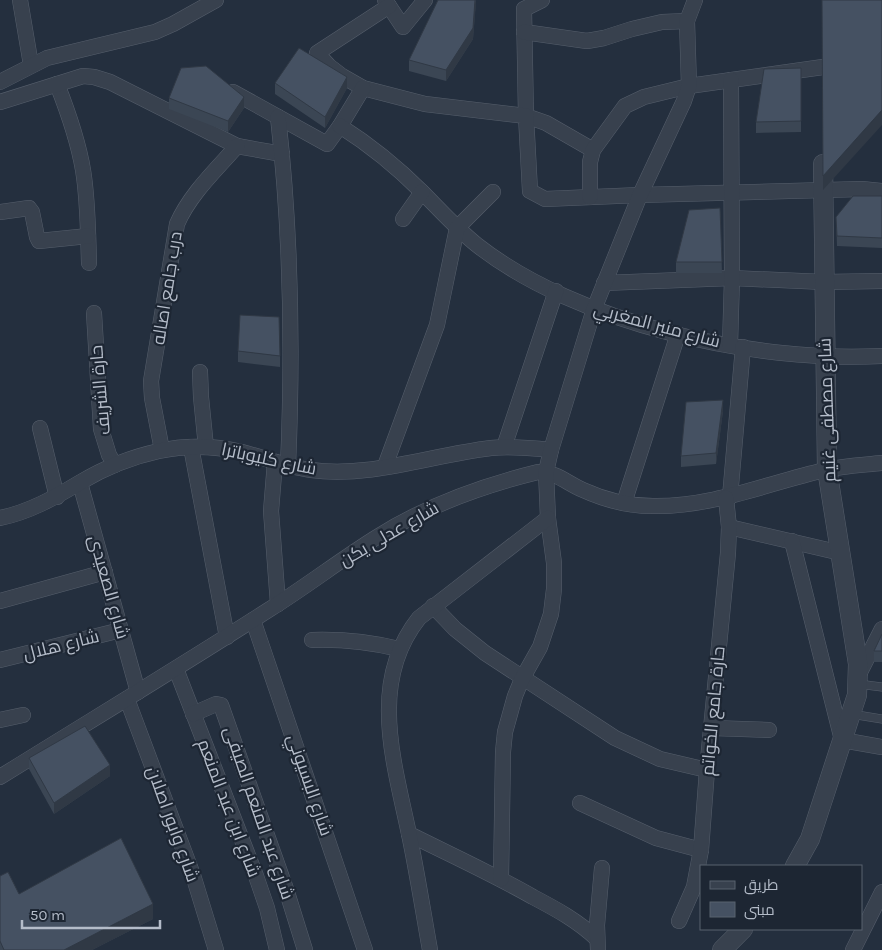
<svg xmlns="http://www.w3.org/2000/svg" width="882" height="950" viewBox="0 0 882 950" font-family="Karla,Cairo,sans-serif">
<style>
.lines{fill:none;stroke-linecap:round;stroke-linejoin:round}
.service-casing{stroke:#565f6c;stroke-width:9}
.minor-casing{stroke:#565f6c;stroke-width:16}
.tertiary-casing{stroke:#565f6c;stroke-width:20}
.service{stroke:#38414e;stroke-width:8}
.minor{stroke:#38414e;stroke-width:15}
.tertiary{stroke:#38414e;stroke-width:19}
.wall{fill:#3b4654}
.shaded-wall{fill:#303945}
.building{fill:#455162;stroke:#303945}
.labels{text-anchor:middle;stroke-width:4.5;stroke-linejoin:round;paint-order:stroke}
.street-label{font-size:18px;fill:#b4bcc9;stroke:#1d2633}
</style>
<rect width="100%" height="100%" fill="#242f3e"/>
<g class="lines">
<defs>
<g id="service">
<polyline points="858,684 882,687"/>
<polyline points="851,714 882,719"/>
</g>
<g id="minor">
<polyline points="20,0 31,65"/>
<polyline points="385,0 403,27 425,0"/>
<polyline points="542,0 524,9 526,116 546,123 593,150"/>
<polyline points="389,6 317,53 329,66 342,76 363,88 425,104 526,116 530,191 545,199 640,195 862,189 882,191"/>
<polyline points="524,32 587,41 604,38 632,29 662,22 687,21"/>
<polyline points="0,82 47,58 155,32 173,24 216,0"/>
<path d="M 57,84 C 68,112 78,140 83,170 C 88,200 88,232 89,263"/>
<polyline points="233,92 327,144 340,126 363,88"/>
<polyline points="0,102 83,76 94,77 110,82 237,146 282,154"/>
<path d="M 278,117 C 291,232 293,350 288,466"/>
<path d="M 340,126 C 370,145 397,167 422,192 C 440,210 457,229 477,245 C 578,324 755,363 882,356"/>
<polyline points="590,197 590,162 593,150 625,106 644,97 689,86 823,67"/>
<polyline points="0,212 29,208 32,212 37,237 39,241 88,236"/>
<polyline points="403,219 422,192"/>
<polyline points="604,283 732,278 824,282 882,281"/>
<polyline points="94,313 101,429 109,455 115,465"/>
<polyline points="730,345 732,278 731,80"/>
<polyline points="200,372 201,397 206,447"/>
<polyline points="40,428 57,497"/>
<polyline points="191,447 227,637"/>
<polyline points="504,447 556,291"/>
<path d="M 162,450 L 152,398 L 151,381 L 177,224 C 190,194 216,170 237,146"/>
<polyline points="275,462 271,511 278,604"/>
<polyline points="385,466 437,325 457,228 493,192"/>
<polyline points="80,483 138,692"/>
<polyline points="730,497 743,347"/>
<polyline points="624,503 678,334"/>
<path d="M 0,518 C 29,512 54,498 79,483 C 104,468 131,457 159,451 C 186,445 215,446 242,452 C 265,458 287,467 311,470 C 371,478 432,455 491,448 C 511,446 531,448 551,450"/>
<polyline points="729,527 841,553"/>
<polyline points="792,541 842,740 882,747"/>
<polyline points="0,601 105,572"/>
<polyline points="433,606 455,629 485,653 615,738 660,759 707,770"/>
<polyline points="253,620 365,950"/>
<path d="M 312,640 C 343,639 370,642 399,649"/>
<polyline points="0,660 121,630"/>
<polyline points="176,669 256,876 267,908 277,950"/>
<polyline points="858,676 882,629"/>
<polyline points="127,699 193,875 216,950"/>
<polyline points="193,714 216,704 221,705 286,889 305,950"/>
<polyline points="0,720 23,715"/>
<polyline points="712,728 769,730"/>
<path d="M 0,777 C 90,721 181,666 270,609 C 307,586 340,560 377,537 C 426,506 481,486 538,472 C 556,472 567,483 583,490 C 605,500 630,506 653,506 C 713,507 768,483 825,470 C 843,466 863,465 882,463"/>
<polyline points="580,803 656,838 701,850"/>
<path d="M 409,834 C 451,855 493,874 533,897 C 556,909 578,921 597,939"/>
<polyline points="501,879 503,752 505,732 515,696 522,679 540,647 551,614 554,589 554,563 548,518 546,472 551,450 594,309 640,195 684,101 689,86 687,21 695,0"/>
<polyline points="679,921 694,887 701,850 707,770 728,553 729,527 726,498"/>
<path d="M 430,950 C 423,911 417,872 409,834 C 394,762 368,682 419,618 L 548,518"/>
<polyline points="598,950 597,925 602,868"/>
<polyline points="853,950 882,892"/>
</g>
<g id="tertiary">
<polyline points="795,866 810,839 857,695 858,664 827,469 823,164"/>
<polyline points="722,950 743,929"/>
</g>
</defs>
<use href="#service" class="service-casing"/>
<use href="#minor" class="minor-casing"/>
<use href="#tertiary" class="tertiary-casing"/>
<use href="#service" class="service"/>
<use href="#minor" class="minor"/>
<use href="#tertiary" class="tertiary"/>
</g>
<g class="wall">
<polygon points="476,0 473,39 446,81 409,71 409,60"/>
<polygon points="801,68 801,132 756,133 756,122"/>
<polygon points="275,83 347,88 325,128 275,94"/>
<polygon points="169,98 244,108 228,132 169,109"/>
<polygon points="882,196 882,248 837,246 836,217"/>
<polygon points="720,208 722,273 676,273 676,262"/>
<polygon points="238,351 280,356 280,367 238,362"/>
<polygon points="723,411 716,464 681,467 681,456"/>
<polygon points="882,634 882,662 874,662 874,651"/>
<polygon points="29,758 110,776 54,814 29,769"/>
<polygon points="0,876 19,894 153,919 92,950 0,950"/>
</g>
<g class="shaded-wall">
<polygon points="475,0 476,4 473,39 446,81 446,70"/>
<polygon points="347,77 347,88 325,128 325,117"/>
<polygon points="244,97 244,108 228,132 228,121"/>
<polygon points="882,110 882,125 823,190 823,176"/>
<polygon points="723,400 723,411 716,464 716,453"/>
<polygon points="110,765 110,776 54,814 54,803"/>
<polygon points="153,904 153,919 92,950 64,950"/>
</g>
<g class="building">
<polygon points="438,0 475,0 473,28 446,70 409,60"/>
<polygon points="822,0 882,0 882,110 823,176"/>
<polygon points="299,48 347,77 325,117 275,83"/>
<polygon points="206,66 244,97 228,121 169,98 181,68"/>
<polygon points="801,68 801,121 756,122 764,69"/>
<polygon points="853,196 882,196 882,238 837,236 836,217"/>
<polygon points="720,208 722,262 676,262 689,210"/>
<polygon points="240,315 279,317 280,356 238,351"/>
<polygon points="723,400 716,453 681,456 686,402"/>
<polygon points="882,634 882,651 874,651"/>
<polygon points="85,726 110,765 54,803 29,758"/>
<polygon points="121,838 153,904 64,950 4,950 0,941 0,876 8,872 19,894"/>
</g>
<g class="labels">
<g class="street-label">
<text transform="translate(167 288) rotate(-81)" y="6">درب جامع اصاله</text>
<text transform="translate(657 325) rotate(15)" y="6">شارع منير المغربي</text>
<text transform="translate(100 390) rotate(-95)" y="6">حارة الشريف</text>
<text transform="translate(827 410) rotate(-92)" y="6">شارع مصطفى غنيم</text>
<text transform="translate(269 459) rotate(12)" y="6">شارع كليوباترا</text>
<text transform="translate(389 534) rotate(-30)" y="6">شارع عدلى يكن</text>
<text transform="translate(109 587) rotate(74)" y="6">شارع الصعيدى</text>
<text transform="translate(61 645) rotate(-14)" y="6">شارع هلال</text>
<text transform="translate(713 711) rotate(-85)" y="6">حارة جامع الخواتم</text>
<text transform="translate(310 785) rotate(71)" y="6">شارع البسيوني</text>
<text transform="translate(229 808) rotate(69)" y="6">شارع ابن عبد المنعم</text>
<text transform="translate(259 813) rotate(71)" y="6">شارع عبد المنعم الصيفى</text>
<text transform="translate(173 824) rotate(70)" y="6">شارع وابور اصلان</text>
</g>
</g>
<rect x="700" y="865" width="162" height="65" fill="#1d2633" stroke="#59626f"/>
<rect x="710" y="881" width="25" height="8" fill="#38414e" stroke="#59626f"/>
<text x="744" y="890" font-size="15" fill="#b4bcc9">طريق</text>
<rect x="710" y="902" width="25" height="15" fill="#455162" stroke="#59626f"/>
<text x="744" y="915" font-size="15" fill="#b4bcc9">مبنى</text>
<path d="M22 920v8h138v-8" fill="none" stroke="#b4bcc9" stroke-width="2.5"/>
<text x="30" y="920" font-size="15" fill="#b4bcc9" stroke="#1d2633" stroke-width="4" paint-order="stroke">50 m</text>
</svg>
